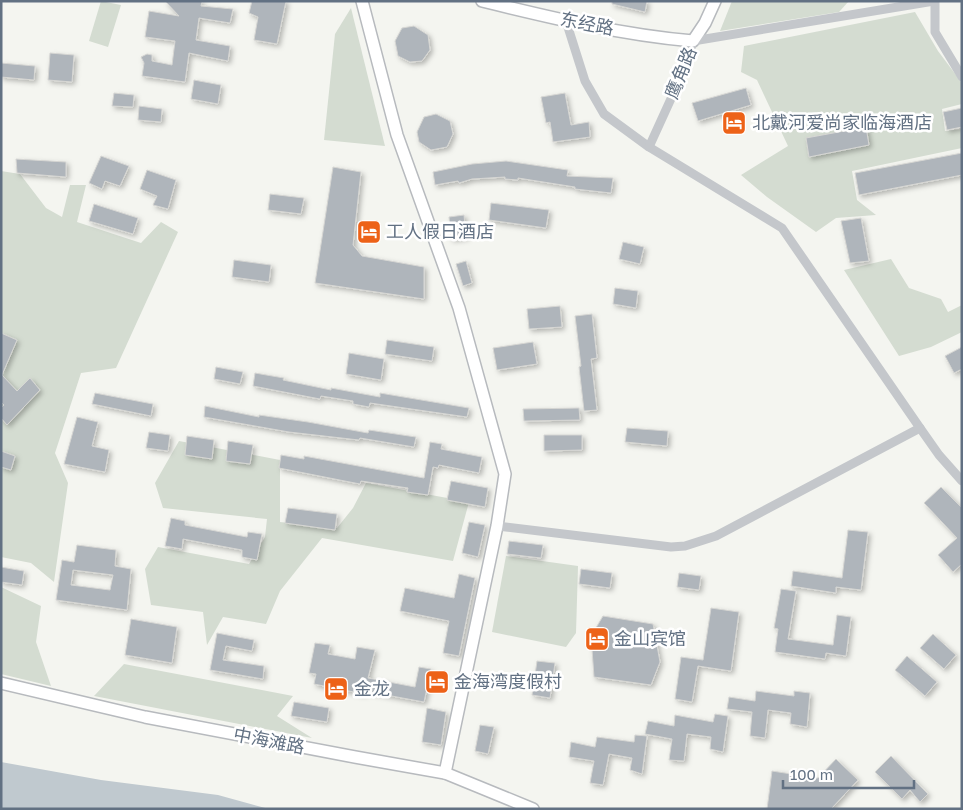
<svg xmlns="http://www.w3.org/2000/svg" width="963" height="810" viewBox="0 0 963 810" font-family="'Golos Text','Noto Sans SC',sans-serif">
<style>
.green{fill:#d4dcd1}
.water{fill:#c0c9cf}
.building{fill:#afb5bb;stroke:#d6d6d3;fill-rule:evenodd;filter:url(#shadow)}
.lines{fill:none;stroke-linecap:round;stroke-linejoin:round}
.major-casing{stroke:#b7babe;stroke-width:14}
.minor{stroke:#c4c7cb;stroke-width:9}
.major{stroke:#fff;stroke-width:11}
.labels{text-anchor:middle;stroke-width:5;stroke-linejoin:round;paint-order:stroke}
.street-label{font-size:18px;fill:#627183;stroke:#fff}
.poi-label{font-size:18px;fill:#627183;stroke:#fff;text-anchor:start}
</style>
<defs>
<filter id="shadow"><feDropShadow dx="2.5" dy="2.5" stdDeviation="2.5" flood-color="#0004"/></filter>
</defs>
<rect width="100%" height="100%" fill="#f4f5f0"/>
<g class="green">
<polygon points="101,1 121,5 108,47 89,41"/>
<polygon points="732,1 849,1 839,12 720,31"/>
<polygon points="351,8 385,146 324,140 335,34"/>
<polygon points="915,12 938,51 962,83 962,104 942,109 945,131 962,129 962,148 852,171 857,200 876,215 836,218 816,232 767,197 741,175 788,146 757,80 741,72 744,46"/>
<polygon points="1,171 20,174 46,208 62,217 70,185 86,185 77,222 141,243 161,222 178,232 116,368 81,373 55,453 68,483 54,582 31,563 1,557"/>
<polygon points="891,259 909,288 941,299 948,312 962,305 962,332 931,347 899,356 844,270"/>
<polygon points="179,441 280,460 280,522 337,528 353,508 366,483 469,502 453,561 322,538 280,591 266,624 223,617 207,645 203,612 151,605 145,569 158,547 249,564 265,537 267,519 163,508 155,483"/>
<polygon points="506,556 578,566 576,633 566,647 492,632"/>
<polygon points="1,587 41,606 36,642 51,686 1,674"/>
<polygon points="124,664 293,696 277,716 312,738 94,696"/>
</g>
<polygon class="water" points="1,762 101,780 218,795 269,809 1,809"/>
<g class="building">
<polygon points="165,1 202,1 201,6 233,9 230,23 199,18 196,40 230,46 228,61 189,53 185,82 142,76 144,63 141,57 147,54 152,55 152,61 172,65 175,41 145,37 149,11 179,16"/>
<polygon points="252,1 286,1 277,44 254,40 258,17 249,13"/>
<polygon points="612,1 647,1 645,12 612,4"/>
<polygon points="414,26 428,35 430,50 422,61 410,62 398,56 395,41 402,28"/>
<polygon points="50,53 74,55 72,82 48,80"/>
<polygon points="1,63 35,66 34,80 1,77"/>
<polygon points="194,80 221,85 218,104 191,99"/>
<polygon points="746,88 751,105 698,121 692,103"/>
<polygon points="114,93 134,95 133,107 112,106"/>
<polygon points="565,93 571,125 589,122 590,137 553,142 550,122 546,123 541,97"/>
<polygon points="139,106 162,109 161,122 138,120"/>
<polygon points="962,108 962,127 947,130 943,112"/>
<polygon points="436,114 450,121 453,134 447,147 431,150 419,142 417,132 424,117"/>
<polygon points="866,127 869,145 809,157 806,138"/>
<polygon points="962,153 962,175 859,195 855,173"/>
<polygon points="101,156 129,166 120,186 105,181 102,189 89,183"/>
<polygon points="16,159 66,162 66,177 17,173"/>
<polygon points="506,161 568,170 567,176 613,178 611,193 575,189 575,187 518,178 518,180 505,179 505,177 472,179 459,183 458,181 435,185 433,172 472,164"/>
<polygon points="333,167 361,172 353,245 362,256 424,267 424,299 315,283"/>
<polygon points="147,170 176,180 168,209 153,205 157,196 140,189"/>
<polygon points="270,194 304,198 301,214 268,210"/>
<polygon points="491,203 549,210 546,228 489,220"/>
<polygon points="94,204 138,218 133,234 89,221"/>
<polygon points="464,215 466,237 451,239 449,217"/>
<polygon points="861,218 869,261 850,263 841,221"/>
<polygon points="623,242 644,247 640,264 619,259"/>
<polygon points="234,260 271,265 269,282 232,277"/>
<polygon points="466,261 472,283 463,286 456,264"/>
<polygon points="615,288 638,291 636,308 613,304"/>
<polygon points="560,306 562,327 529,329 527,309"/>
<polygon points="592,314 597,358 591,359 597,410 584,411 579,367 581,366 575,316"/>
<polygon points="1,333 17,340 2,375 17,391 30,378 40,390 7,425 1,418 1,408 4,405 1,402"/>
<polygon points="387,340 434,347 432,361 385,354"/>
<polygon points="533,342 537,364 497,370 493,348"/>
<polygon points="962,347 962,369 954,373 945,356"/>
<polygon points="349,353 384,359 381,380 346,374"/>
<polygon points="216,367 243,372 240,384 214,379"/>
<polygon points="255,373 284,378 283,380 331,390 331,388 380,397 380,393 469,408 467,417 370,403 369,407 353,404 353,401 321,396 320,399 253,386"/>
<polygon points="95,393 153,404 151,416 92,404"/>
<polygon points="205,406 259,417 259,415 308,422 368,433 369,430 416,437 414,447 360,438 359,440 289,432 204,417"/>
<polygon points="579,408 580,420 524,421 523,409"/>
<polygon points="77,417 98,422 92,446 109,450 105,472 64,464"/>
<polygon points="627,428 668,431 667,446 625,442"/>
<polygon points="149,432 170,435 168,451 146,448"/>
<polygon points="544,435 582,435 582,450 544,451"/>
<polygon points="187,436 214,440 212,459 185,455"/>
<polygon points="228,441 253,445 250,464 226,461"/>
<polygon points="430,442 442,444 441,449 482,457 479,473 439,465 438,468 433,467 428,495 407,492 408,488 361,481 360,484 279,468 281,455 304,459 304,456 424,478"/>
<polygon points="1,451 15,456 11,470 1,467"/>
<polygon points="451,481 488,488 485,507 447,500"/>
<polygon points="941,487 962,508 962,564 953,572 938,555 957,538 924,503"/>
<polygon points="288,508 337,514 335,530 285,523"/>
<polygon points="171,518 185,521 185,525 247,537 248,532 262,534 257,560 242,557 242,550 183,539 182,549 165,546"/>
<polygon points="469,522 485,525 478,557 462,553"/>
<polygon points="848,530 868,532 861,590 836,587 836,593 791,586 793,571 842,578"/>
<polygon points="509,541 543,545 541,558 507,554"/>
<path d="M 77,545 L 116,550 L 115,566 L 131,569 L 127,610 L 56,600 L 62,560 L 74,562 ZM 73,570 L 113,575 L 110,590 L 71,585 Z"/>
<polygon points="1,567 24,571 22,585 1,582"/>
<polygon points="581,569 612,573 610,588 579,584"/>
<polygon points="679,573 701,576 699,590 677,587"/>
<polygon points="459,574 475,578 459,656 443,653 449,621 400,611 405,588 454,598"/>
<polygon points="781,589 796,591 788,639 833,645 837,615 851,617 846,656 826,653 825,659 775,652 778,629 774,628"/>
<polygon points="711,608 739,612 731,671 698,666 692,702 675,699 681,657 703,660"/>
<polygon points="603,616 653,624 660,662 651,685 594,677 591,636"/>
<polygon points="131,619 177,627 172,663 125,655"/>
<polygon points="217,633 254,640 252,651 226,646 223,660 264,666 263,679 210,670"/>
<polygon points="933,634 956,655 944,669 920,648"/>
<polygon points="315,643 330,645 328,654 355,659 357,647 375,650 368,678 415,687 419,667 431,669 424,702 365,691 364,694 314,684 316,674 309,673"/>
<polygon points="907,656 937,682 925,696 895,670"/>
<polygon points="537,661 555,663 550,698 532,695"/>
<polygon points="756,691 794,696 794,691 810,693 807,727 790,724 791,713 768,710 765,738 750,736 752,712 727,709 729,697 755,701"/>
<polygon points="294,702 329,708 327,722 291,716"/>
<polygon points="427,708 446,712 441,745 422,742"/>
<polygon points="715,714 728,716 723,752 710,749 711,737 687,734 684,761 669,760 672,739 645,734 648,721 674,726 675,715 713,722"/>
<polygon points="480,725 494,727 488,754 475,751"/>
<polygon points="635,735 647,736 642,774 630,770 632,758 609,754 603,785 590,783 594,761 569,757 571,742 595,747 597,737 634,742"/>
<polygon points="891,756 928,794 920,802 910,790 902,799 875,772"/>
<polygon points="836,759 858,780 831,809 767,809 772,771 818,778"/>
</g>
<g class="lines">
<defs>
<g id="major">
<polyline points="362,1 397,135 459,308 505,474 497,526 445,773"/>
<path d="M 482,1 C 552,18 622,35 693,41 L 705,23 L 715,1"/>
<polyline points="1,683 145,717 355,757 445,773 533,809"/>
</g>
</defs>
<use href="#major" class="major-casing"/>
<g class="minor">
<polyline points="935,1 935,32 962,77"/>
<polyline points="566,21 585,81 604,114 649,147 782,228 920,428 939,455 962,481"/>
<polyline points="649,147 685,68 693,41 934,1"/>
<polyline points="497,526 671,547 685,546 716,536 920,428"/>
</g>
<use href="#major" class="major"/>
</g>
<defs>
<symbol id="hotel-square" viewBox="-11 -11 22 22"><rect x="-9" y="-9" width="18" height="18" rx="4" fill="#ed6218" stroke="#fff"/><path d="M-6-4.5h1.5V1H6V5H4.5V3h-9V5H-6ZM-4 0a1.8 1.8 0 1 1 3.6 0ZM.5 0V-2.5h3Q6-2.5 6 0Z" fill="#fff"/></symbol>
</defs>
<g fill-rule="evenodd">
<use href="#hotel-square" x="720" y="109" width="28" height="28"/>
<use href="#hotel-square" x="355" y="218" width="28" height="28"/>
<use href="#hotel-square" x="583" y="625" width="28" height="28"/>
<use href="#hotel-square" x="423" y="668" width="28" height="28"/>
<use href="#hotel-square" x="322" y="675" width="28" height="28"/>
</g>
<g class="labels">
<g class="street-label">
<text transform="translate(587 24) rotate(11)" y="6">东经路</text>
<text transform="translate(681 73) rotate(-68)" y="6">鹰角路</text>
<text transform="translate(269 741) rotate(11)" y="6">中海滩路</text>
</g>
<g class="poi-label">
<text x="752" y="129">北戴河爱尚家临海酒店</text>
<text x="386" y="238">工人假日酒店</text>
<text x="614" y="645">金山宾馆</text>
<text x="454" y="688">金海湾度假村</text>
<text x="354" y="695">金龙</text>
</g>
</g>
<rect width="963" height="810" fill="none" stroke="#627183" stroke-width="5"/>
<path d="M783 780v8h131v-8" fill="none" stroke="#627183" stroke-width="2.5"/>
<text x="790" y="780" font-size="15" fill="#627183" stroke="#ffffff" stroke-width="4" paint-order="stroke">100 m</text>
</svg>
